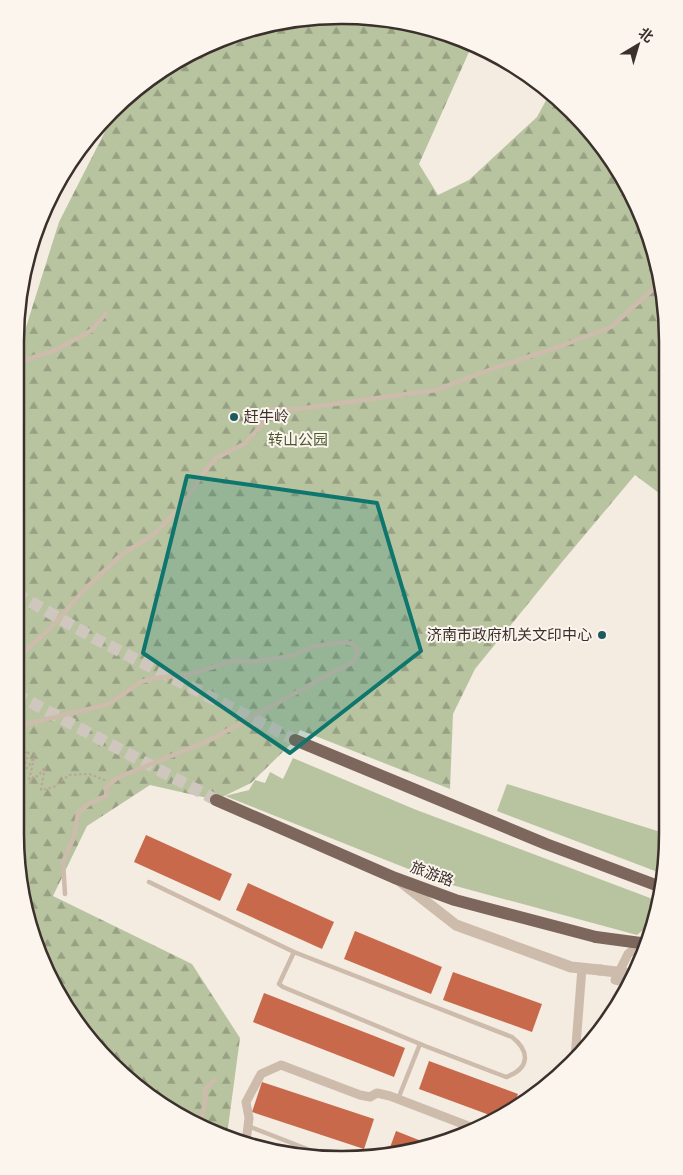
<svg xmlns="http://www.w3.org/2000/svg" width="683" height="1175" viewBox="0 0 683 1175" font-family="Jost,'Noto Sans SC',sans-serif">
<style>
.green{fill:#b8c4a0}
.forest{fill:url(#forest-firs)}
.building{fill:#c8694b}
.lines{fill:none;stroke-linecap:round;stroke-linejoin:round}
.primary-tunnel{stroke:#cfc6bd;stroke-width:12;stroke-dasharray:12 6;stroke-linecap:butt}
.path{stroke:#b9a596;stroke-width:2;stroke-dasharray:2.5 2.5;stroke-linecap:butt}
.service{stroke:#cdbbac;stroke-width:4.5}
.minor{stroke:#cdbbac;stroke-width:9}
.tertiary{stroke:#cdbbac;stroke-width:11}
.primary{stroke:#7d675c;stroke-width:12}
.tertiary-bridge{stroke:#cdbbac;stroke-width:11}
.primary-bridge{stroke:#7d675c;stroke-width:12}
.marked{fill:#0f766e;fill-opacity:0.2;stroke:#0f766e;stroke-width:4;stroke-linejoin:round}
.poi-dot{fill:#1f5a5e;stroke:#fbf5ee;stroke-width:2}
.labels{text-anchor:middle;stroke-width:4;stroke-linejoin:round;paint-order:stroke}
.poi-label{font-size:15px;fill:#3b302b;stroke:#fbf5ee;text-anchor:start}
.park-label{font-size:15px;fill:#4a5a2e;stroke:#fbf5ee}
.street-label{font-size:15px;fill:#3b302b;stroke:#fbf5ee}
.rim{fill:none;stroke:#3b302b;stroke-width:2.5}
</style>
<defs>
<pattern id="forest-firs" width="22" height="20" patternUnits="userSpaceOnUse" patternTransform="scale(1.25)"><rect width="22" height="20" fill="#b8c4a0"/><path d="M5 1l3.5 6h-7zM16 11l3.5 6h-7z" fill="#97a083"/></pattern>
</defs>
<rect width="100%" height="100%" fill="#f4ebe1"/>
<g class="green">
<polygon points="293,758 414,809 658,901 654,921 637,935 441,882 225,796 249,790 255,780 265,783 270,772 283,779"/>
<polygon points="507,784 667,834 667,855 663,874 497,811"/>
</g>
<polygon class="forest" points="341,15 405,21 466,40 473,43 419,164 438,195 469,180 537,117 550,93 573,111 624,178 651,237 667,320 667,499 635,475 562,562 475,669 453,714 450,789 300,730 295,740 251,783 216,800 150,785 87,826 53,896 192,964 240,1038 227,1135 160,1105 82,1032 32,938 15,833 16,359 59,222 119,104 160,70 216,40 278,21"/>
<g class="building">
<polygon points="146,835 232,874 220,901 134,862"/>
<polygon points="248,883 334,922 322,949 236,910"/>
<polygon points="355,931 442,967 431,994 344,959"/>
<polygon points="453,972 542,1004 532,1032 443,1000"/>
<polygon points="264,993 405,1048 394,1077 253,1022"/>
<polygon points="429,1061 518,1094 513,1106 495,1117 419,1089"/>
<polygon points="262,1082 374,1119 364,1149 252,1112"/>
<polygon points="396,1131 429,1144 388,1153"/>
</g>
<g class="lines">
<g class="primary-tunnel">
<polyline points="15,593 96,639 295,740"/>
<polyline points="15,694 216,800"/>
</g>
<polyline class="path" points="15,747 23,743 17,758 29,751 23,772 29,766 35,755 29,780 31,783 33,777 38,776 45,767 41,790 54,787 69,775 89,774 105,780"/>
<g class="service">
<polyline points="16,368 22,361 56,350 92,330 106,313"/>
<polyline points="15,659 49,630 83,591 121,555 153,535 183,505 201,476 216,458 244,444 261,426 266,410 298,409 436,390 489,370 561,346 611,327 660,283"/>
<path d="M 15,727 L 109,704 L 140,682 L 155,678 L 187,675 L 236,660 L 253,662 L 291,656 L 314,646 L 343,642 L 353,644 L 358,650 C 356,661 351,664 341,668 L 210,740 L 117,778 L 107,787 L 106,796 L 90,803 L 78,813 L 74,837 L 63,862 L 65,894"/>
<path d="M 149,882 L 294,952 L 512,1037 C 531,1052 529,1069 506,1077 L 425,1046 L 283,987 L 279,984 L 294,952"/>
<polyline points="398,1099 420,1044"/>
<polyline points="201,1124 205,1101 205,1089 215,1080"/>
<polyline points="248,1126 325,1156"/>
</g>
<g class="minor">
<polyline points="629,983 615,980 628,954 652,934"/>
<polyline points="575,1058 582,968"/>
<polyline points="244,1143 247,1134 249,1118 246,1102 261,1074 281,1065 360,1095 370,1097 377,1093 390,1096 476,1129"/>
</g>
<polyline class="tertiary" points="401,882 456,925 571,967 600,970"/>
<g class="primary">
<polyline points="295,740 546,844 661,887"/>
<polyline points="216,800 395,878 455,900 596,937"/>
</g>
<polyline class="tertiary-bridge" points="600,970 633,974"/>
<polyline class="primary-bridge" points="596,937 648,944"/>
</g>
<path class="marked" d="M 187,476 L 377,503 L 421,651 L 290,753 L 143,653 Z"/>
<g class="poi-dot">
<circle cx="234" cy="417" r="5"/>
<circle cx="602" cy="635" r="5"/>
</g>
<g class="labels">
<g class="poi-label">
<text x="244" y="422">赶牛岭</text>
<text x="592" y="640" text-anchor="end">济南市政府机关文印中心</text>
</g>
<g class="park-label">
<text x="298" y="445">转山公园</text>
</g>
<g class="street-label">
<text transform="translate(432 874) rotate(20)" y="5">旅游路</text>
</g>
</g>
<path d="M0 0H683V1175H0ZM341 24H342A317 317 0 0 1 659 341V834A317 317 0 0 1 342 1151H341A317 317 0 0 1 24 834V341A317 317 0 0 1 341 24Z" fill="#fbf5ee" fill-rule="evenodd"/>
<path class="rim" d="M341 24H342A317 317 0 0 1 659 341V834A317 317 0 0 1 342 1151H341A317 317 0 0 1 24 834V341A317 317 0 0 1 341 24Z"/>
<g transform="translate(638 45) rotate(38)" stroke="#fbf5ee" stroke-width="4" paint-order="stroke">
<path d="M0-4L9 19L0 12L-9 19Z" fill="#3b302b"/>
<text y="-8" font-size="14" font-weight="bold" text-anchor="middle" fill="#3b302b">北</text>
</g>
</svg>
